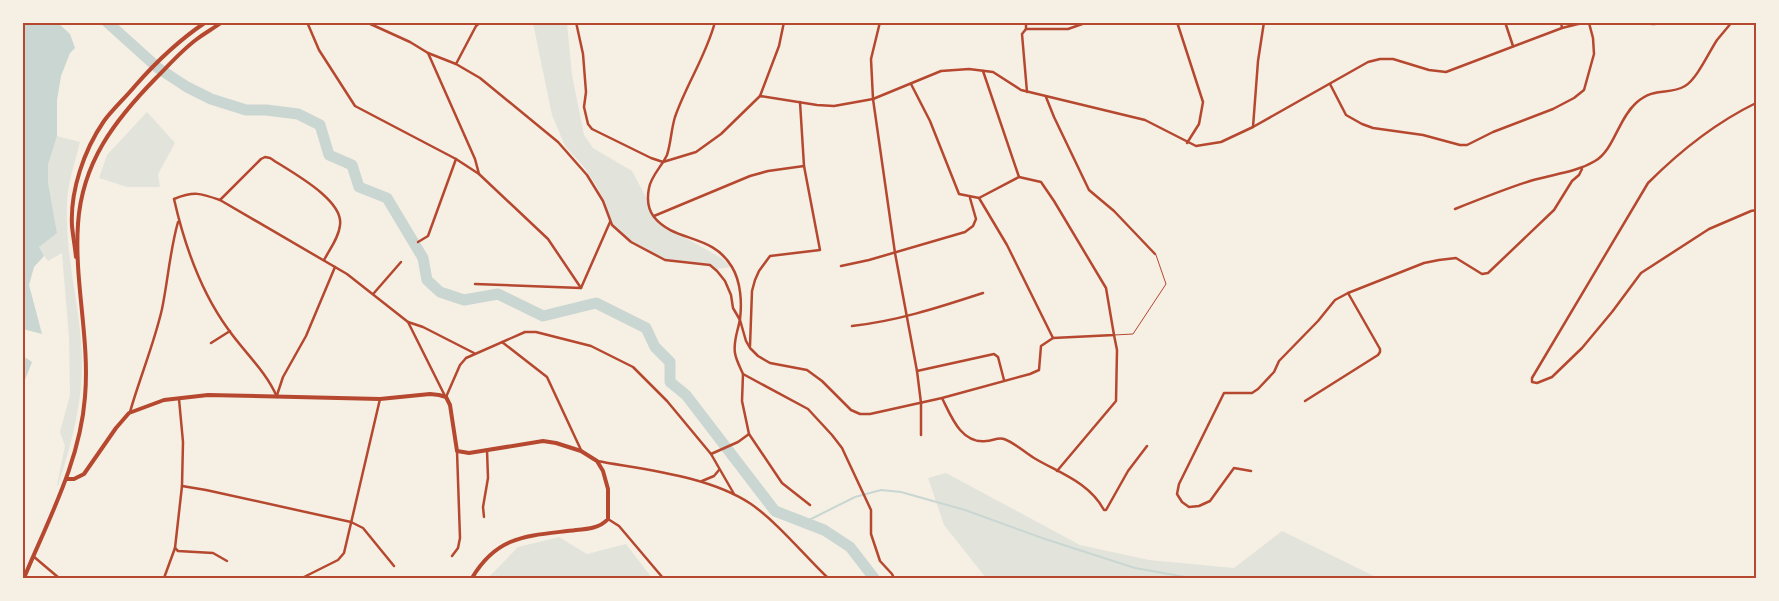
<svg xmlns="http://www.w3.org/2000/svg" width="1779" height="601" viewBox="0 0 1779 601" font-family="'Alegreya Sans',sans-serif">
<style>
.green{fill:#e2e4dc}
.water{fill:#c9d6d2}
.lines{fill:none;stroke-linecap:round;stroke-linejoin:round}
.stream{stroke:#c9d6d2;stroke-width:2}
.river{stroke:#c9d6d2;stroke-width:11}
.service{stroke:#b5482f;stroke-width:1}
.minor{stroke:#b5482f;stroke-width:2.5}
.tertiary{stroke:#b5482f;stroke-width:4}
.secondary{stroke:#b5482f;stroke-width:4}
.neatline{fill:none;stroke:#b5482f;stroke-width:2}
</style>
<rect width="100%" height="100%" fill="#f6efe4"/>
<g class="green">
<polygon points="533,23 567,23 572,75 584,135 593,148 632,171 647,199 650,211 661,224 723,259 730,267 717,269 711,264 665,259 631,241 612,225 604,200 596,185 584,167 565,146 552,115"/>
<polygon points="147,112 175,143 158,174 160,187 127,187 99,178 107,155"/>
<path d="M 57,136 L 80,142 C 75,163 67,184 67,205 C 65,256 80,306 82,356 C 83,402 72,442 58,486 L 57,485 L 65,446 L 60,432 L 70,395 L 69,338 L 62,253 L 48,261 L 38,247 L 57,233 L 48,182 L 48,165 Z"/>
<polygon points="946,473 1080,545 1149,560 1234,568 1282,531 1378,578 986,578 944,525 928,478"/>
<polygon points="559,537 587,554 626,544 652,578 488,578 518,547"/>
</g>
<g class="water">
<polygon points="23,22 58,23 70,34 75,48 70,53 61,76 57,100 57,136 48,165 48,182 57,233 39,247 44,256 34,267 29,285 42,334 23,329"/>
<polygon points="23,356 32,362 23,385"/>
</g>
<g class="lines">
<polyline class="stream" points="805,522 855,497 881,490 901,492 965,510 1045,539 1135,568 1191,578"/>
<polyline class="river" points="107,22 158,68 187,87 211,99 246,110 266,110 298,114 320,125 329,155 352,165 359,187 387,198 423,258 427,280 440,292 464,300 498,294 543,316 596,303 646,328 655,347 670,362 670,382 686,395 775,511 824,530 850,547 874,578"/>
<polyline class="service" points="1114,335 1133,334 1166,284 1156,255"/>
<g class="minor">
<polyline points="307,22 319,50 355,106 456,159 479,174 548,239 581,288"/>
<polyline points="366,22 410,42 428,53 456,64 480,78 558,142 587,175 603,201 612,225 631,242 665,260 710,265 717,271 725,281 731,295 733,308 740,320 746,341 750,348 758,356 770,363 807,370 822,381 851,410 860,414 870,414 942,398 1030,374 1039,370 1041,346 1053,338 1007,245 979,198 959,194 930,121 911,84"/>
<polyline points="576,22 583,54 586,92 584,107 588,124 592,129 651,158 663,162 696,152 721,134 760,96 817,105 834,106 873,99 941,71 969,69 993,72 1021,90 1145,120 1196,146 1221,142 1253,127 1368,62 1380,59 1393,59 1429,70 1446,72 1562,28 1578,24 1594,22"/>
<path d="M 715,22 C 706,56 686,85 675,117 C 671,130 671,143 667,155 C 662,166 651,176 649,188 C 647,198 647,208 654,217 C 675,243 712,233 732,267 C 741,282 742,303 740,319 C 738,331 733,341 735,353 C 736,360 740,367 743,374 L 808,409 L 832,435 L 842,448 L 871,510 L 871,534 L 880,561 L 892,574 L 894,578"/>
<polyline points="880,22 871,59 873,99 895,253 917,371 921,403 921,435"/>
<polyline points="1026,22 1026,29 1022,34 1027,92"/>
<polyline points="1177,22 1203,102 1199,124 1187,143"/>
<polyline points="1505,22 1513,46"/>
<polyline points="1561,22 1562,28"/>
<polyline points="1639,22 1653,24 1679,22"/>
<polyline points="1026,29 1068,29 1088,22"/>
<polyline points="428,53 475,159 479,174"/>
<polyline points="456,64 476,26 481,22"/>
<polyline points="1330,84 1346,115 1362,124 1373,128 1423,135 1460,145 1467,145 1493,132 1553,109 1574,98 1584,90 1594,54 1593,38 1589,23"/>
<polyline points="760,96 779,46 784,22"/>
<polyline points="1046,97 1054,117 1089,190 1114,211 1155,254"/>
<path d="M 1756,103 C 1717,122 1679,152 1648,183 L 1532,378 L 1532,382 L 1537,383 L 1552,377 L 1582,348 L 1612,312 L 1641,273 L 1709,229 L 1751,211 L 1756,210"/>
<polyline points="1253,127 1258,61 1264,22"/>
<polyline points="1019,177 1041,182 1054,201 1106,288 1114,335 1053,338"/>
<polyline points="979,198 1019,177 983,71"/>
<path d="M 220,200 L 261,159 L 265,157 L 270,158 C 289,171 344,199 340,225 C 339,237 330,249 324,260"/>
<path d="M 1455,209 C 1480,199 1505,189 1530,181 C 1552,174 1575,173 1595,161 C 1614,150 1618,119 1636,103 C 1655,86 1668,96 1685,86 C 1697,79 1709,52 1717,40 C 1722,34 1727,28 1732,22"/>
<polyline points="654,216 750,176 768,171 804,166"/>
<polyline points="418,242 428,236 456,159"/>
<polyline points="841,266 869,260 965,232 973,226 976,219 970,198"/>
<polyline points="475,284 581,288 610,222"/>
<polyline points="374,293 401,262"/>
<polyline points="408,322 423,327 474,353"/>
<path d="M 852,326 C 898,321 940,307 983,293"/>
<polyline points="502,342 547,377 581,450"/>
<polyline points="211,343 230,331"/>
<polyline points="750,346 752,291 755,280 759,271 770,256 820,250 804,166 800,102"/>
<polyline points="917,371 994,354 998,357 1004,380"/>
<polyline points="743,374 742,401 749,434 782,483 810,505"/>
<polyline points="277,395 283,377 306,336 335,267"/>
<path d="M 277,397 C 266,371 244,352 228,329 C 201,292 184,243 174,199 C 194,191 200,193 220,200 L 347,274 L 408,322 L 445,396"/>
<polyline points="446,397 460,365 466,358 525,332 536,332 591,346 633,367 667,401 711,454 734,494"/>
<path d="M 942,398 C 951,416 961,444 986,441 C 992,441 998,437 1004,439 C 1015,443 1024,452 1034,458 C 1059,473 1089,482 1104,510 L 1106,510 L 1128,471 L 1147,446"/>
<polyline points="1305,401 1378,355 1380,352 1380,349 1348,293"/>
<path d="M 130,412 C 140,377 154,344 162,309 C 168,280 170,250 178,222"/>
<polyline points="711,454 738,442 749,434"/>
<path d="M 597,461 C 646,470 709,476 751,504 C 777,522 805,556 828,578"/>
<polyline points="1057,471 1116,401 1117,350 1114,335"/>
<polyline points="1251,471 1234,468 1210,501 1199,506 1189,507 1182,502 1177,494 1179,484 1224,393 1252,393 1258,389 1274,372 1279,361 1318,321 1335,300 1348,293 1424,263 1439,260 1456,258 1482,274 1488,273 1554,210 1572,181 1579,175 1582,169"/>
<polyline points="702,481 714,476 719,470"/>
<polyline points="182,486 206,490 351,522 363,528 394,566"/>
<polyline points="484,517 483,507 488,478 487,450"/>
<polyline points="608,519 619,526 663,578"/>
<polyline points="175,548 178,551 213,553 227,561"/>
<polyline points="33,556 59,578"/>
<polyline points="452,556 458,548 460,538 457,451"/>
<polyline points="164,578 175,548 182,486 183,442 179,399"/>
<polyline points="302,578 338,560 344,553 380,399"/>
</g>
<path class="tertiary" d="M 67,479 L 74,479 L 84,474 L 116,428 L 129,413 L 164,400 L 208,395 L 380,399 L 430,394 L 439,395 L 446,397 L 450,405 L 457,451 L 469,453 L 543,441 L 556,443 L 581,451 L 597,461 L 603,471 L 608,489 L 608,519 C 600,528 588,529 576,530 C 529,536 498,534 472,578"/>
<g class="secondary">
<path d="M 76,257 C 75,247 73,236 72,226 C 70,191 84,150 104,121 C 113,109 125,98 135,86 C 156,62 179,40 206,22"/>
<path d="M 24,578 C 48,520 80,462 85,397 C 90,339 74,282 78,224 C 82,162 115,120 156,78 C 169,65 182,50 197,39 C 205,33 214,28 222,22"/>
</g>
</g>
<rect width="1779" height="601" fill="none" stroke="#f6efe4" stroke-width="48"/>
<rect x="24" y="24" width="1731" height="553" class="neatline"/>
</svg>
